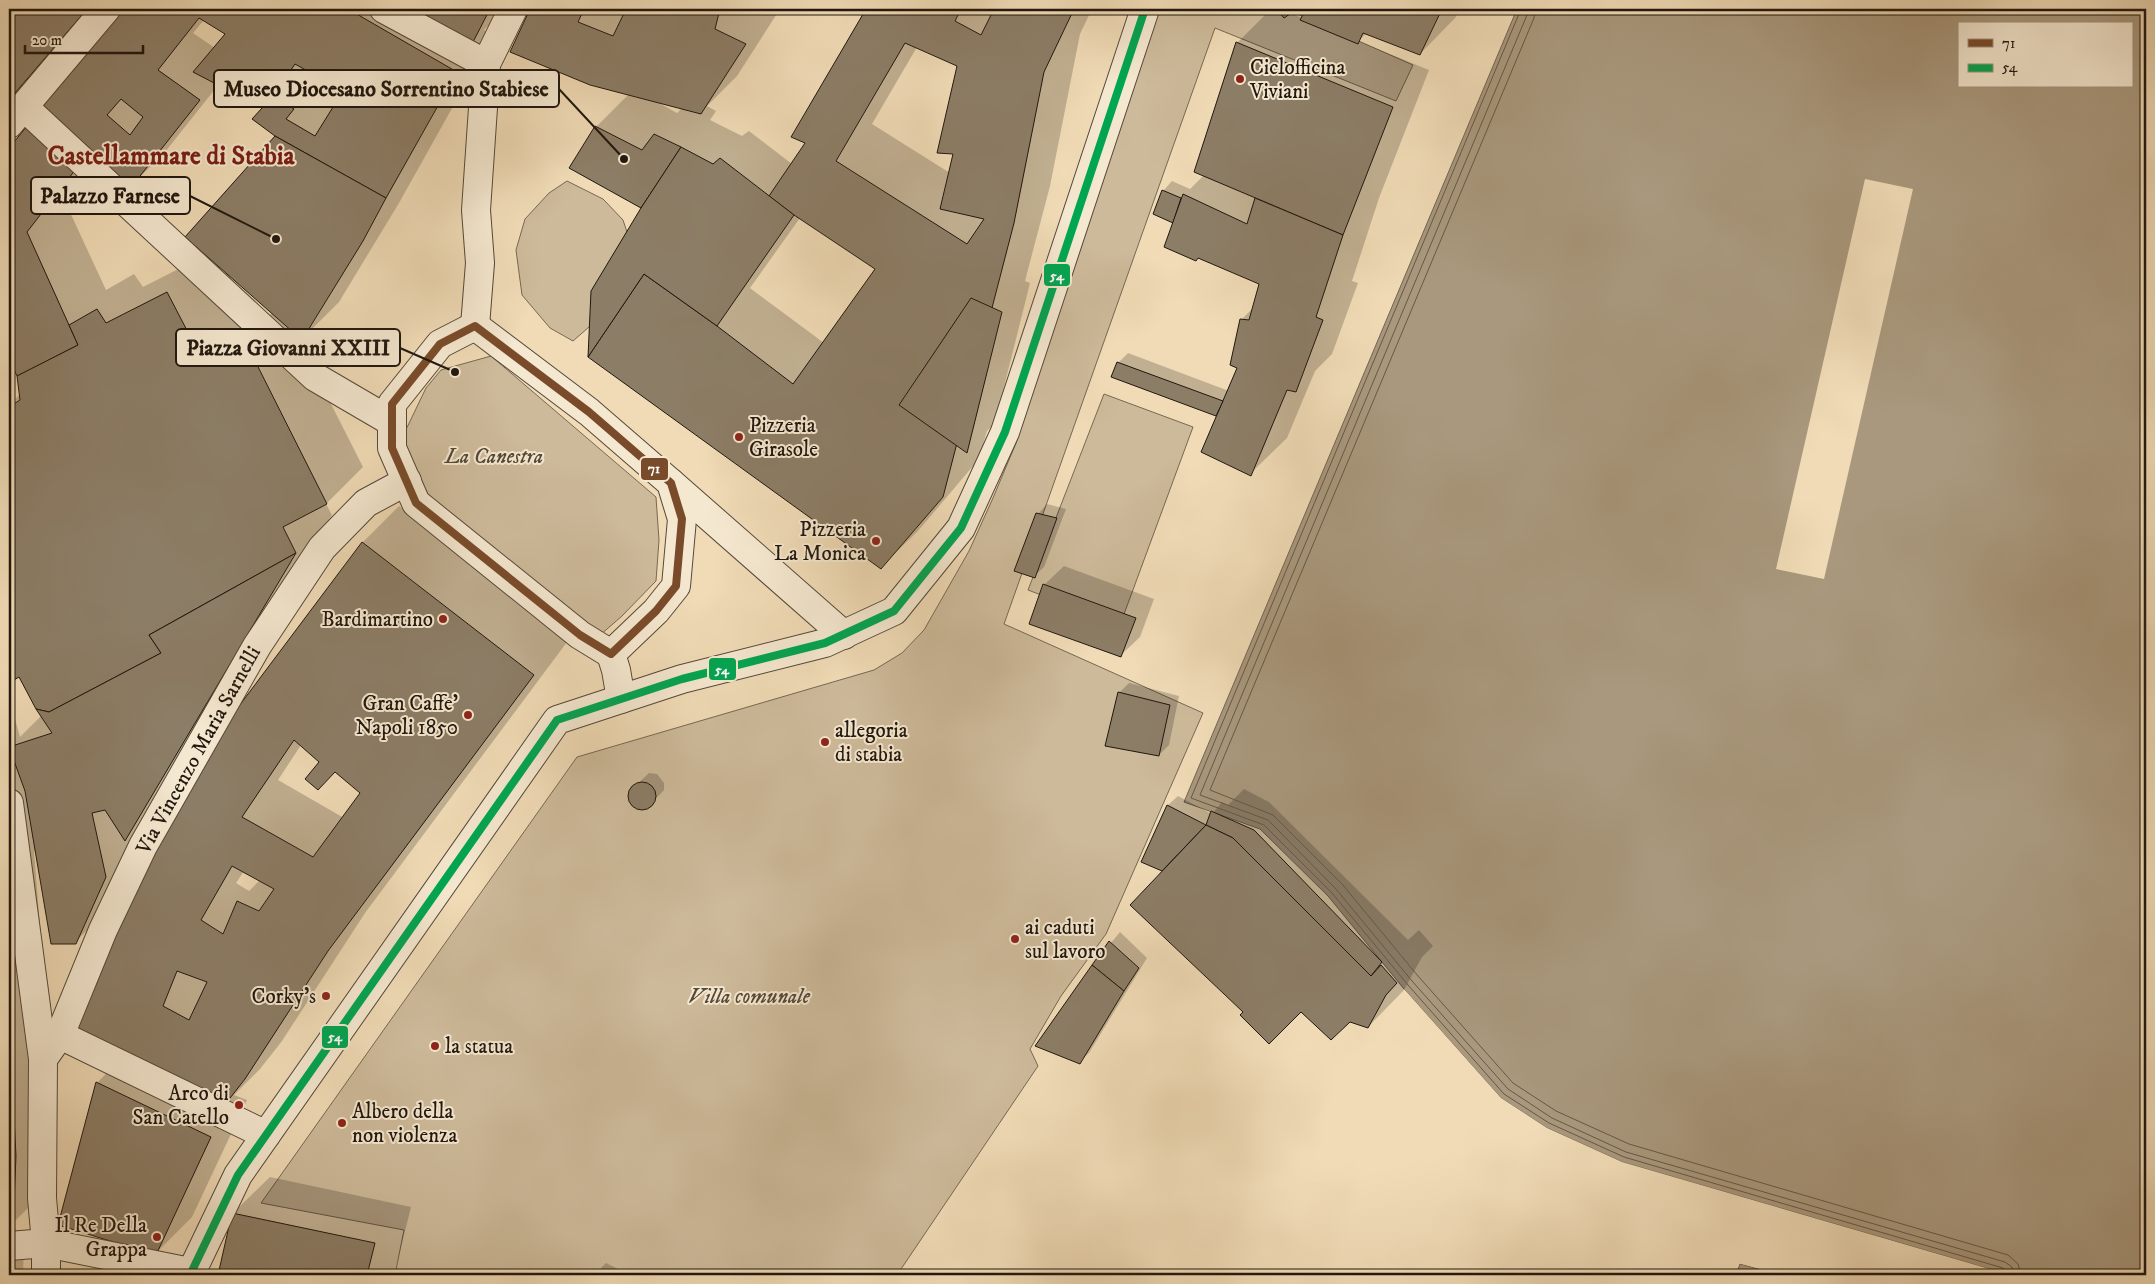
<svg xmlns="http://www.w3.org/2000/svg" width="2155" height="1284" viewBox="0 0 2155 1284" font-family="'IM FELL DW Pica',serif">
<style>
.green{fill:#cdba9a;stroke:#766854}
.water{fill:#a9987d;stroke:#726451;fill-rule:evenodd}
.pier{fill:#f0dbb6}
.shadow{fill:#0003;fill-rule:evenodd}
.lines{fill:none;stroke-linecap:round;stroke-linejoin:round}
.shore{stroke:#645846;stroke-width:1}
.building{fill:#8c7d66;stroke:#20170f;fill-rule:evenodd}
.minor-casing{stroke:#544839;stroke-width:30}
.minor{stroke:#f5e8d0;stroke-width:28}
.bus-1-casing{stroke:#f5e8d0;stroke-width:11}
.bus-2-casing{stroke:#f5e8d0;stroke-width:11}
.bus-1{stroke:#7a4b2a;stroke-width:8}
.bus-2{stroke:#00a651;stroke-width:8}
.poi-dot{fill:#8f2418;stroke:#f5e8d0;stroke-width:2}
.labels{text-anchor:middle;stroke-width:4;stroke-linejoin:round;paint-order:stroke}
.poi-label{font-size:21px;fill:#20170f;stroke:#f5e8d0;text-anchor:start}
.park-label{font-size:21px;font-style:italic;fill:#544839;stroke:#f5e8d0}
.street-label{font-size:21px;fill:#20170f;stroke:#f5e8d0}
.district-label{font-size:26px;font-weight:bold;fill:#7a1f14;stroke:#f5e8d0}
.leader{fill:none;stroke:#20170f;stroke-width:2}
.callout-dot{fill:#20170f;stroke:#f5e8d0;stroke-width:2}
.callout{fill:#f5e8d0;stroke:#20170f;stroke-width:2}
.callout-label{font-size:22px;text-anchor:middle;font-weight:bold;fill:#20170f}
.line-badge{stroke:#f5e8d0;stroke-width:2}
.badge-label{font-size:14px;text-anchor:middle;font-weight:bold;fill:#fff}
</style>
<rect width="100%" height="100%" fill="#f0dbb6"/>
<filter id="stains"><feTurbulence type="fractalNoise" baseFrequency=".004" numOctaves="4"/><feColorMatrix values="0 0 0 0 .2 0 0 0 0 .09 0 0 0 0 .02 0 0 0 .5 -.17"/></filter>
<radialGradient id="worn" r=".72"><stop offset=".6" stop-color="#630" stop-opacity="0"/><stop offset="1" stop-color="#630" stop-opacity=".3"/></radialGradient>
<g class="green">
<polygon points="1158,9 1293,9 1293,12 1413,65 1396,101 1215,28 1004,624 1203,713 1106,934 1061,996 1030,1049 1038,1066 897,1275 395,1275 404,1230 261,1203 577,757 874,670 902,653 924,630 969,551 993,498 1016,443 1065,282"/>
<polygon points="567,181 603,199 623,220 635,256 597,320 573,341 550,328 522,295 516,250 525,219 549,193"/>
<polygon points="491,356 656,497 659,540 656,581 622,616 599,636 423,494 400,442 426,388 441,370"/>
<polygon points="1104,394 1193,427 1120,625 1028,590"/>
</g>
<g class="water">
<path d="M 1517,9 L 2146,9 L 2146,1275 L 2010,1275 L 1622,1162 L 1547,1128 L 1501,1098 L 1404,989 L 1328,896 L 1260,829 L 1184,802 ZM 1959,24 L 2131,24 L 2131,86 L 1959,86 Z"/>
<polygon points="1740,1264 1781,1275 1736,1275"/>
</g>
<g class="pier">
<polygon points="1865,179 1913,189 1824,579 1776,569"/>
<polygon points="1404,989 1501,1098 1547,1128 1622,1162 2010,1275 2001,1275 1621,1164 1546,1130 1499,1100 1402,990"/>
<polygon points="1741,1261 1782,1273 1783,1275 1738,1263"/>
</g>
<g class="shadow">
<polygon points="9,9 90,9 32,77 9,100"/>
<path d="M 116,9 L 505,9 L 484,30 L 493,35 L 399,203 L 339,302 L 302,339 L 295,333 L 363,467 L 326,504 L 332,515 L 161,803 L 112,906 L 75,942 L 36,851 L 34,852 L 46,1001 L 49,1187 L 12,1224 L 9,1224 L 9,697 L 20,737 L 42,715 L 19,676 L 9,681 L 9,406 L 20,394 L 19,375 L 9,357 L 9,150 L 33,121 ZM 204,20 L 227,33 L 215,48 L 193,33 ZM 324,79 L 345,91 L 343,95 L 321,82 ZM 219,84 L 264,108 L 277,136 L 273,313 L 241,329 L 204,256 L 143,287 L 134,274 L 106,290 L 62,195 L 92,157 L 129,188 L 165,152 Z"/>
<path d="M 532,9 L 780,9 L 737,76 L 707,106 L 716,111 L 710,120 L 742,136 L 749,131 L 792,164 L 807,142 L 793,136 L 867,9 L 1092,9 L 1080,34 L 1050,186 L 1025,281 L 1030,283 L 995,423 L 987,431 L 979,459 L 918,531 L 881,567 L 589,357 L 642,208 L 596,127 L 629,94 L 512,51 ZM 917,47 L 958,65 L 955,153 L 950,173 L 872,124 ZM 657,102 L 682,108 L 677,113 ZM 800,218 L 876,268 L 824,343 L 750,288 Z"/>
<polygon points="1271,9 1293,9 1288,12 1302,18 1307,9 1460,9 1456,17 1420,54 1367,33 1358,41 1429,70 1379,198 1352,281 1358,283 1332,354 1315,371 1287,438 1250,474 1220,410 1216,415 1118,363 1128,353 1229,391 1238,368 1241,320 1254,307 1261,284 1175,222 1163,191 1172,181 1190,189 1204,175 1237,43"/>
<polygon points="1047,504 1066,509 1044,567 1034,576 1038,514"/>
<path d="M 399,506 L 570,638 L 365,913 L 282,1041 L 260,1069 L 234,1095 L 247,1100 L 192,1217 L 156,1253 L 97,1083 L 125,1054 L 240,707 L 363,542 ZM 301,745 L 362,793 L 344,818 L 278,780 ZM 244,871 L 260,880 L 249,891 L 236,883 Z"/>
<polygon points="1064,566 1154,599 1140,637 1120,656 1044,585"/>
<polygon points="1129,683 1179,696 1169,745 1159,755 1119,693"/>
<polygon points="649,773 657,774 664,783 664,790 649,806 636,807 631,801 630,793 635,786"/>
<polygon points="1244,789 1269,802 1408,940 1419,930 1433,946 1422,957 1404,990 1368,1027 1301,1010 1245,1012 1164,870 1143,861 1168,805 1178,796 1212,814 1222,802 1228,805"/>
<polygon points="1120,932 1147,958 1089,1053 1079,1062 1092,966"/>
<polygon points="270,1177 411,1207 394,1275 219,1275 233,1213"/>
<polygon points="9,1242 24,1243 23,1275 9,1275"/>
<polygon points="606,1263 630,1275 594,1275"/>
</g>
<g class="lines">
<g class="shore">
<polyline points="1521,9 1191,798 1264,825 1332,893 1408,985 1504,1094 1549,1123 1624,1157 2003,1268 2006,1271 2007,1275"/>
<polyline points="1527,9 1527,15 1200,795 1268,820 1336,889 1412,981 1508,1089 1552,1118 1626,1152 2005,1262 2012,1267 2013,1275"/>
<polyline points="1535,9 1534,18 1210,790 1273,815 1342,884 1418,976 1513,1083 1556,1111 1629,1144 2008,1255 2018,1264 2021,1275"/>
</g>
</g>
<g class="building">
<polygon points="9,9 87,9 9,100"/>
<path d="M 115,9 L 348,9 L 457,72 L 386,198 L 275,136 L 252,119 L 262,108 L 193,72 L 225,34 L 199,18 L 158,70 L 200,100 L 129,190 L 33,107 ZM 295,64 L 343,91 L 315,136 L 286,119 L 294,109 L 274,95 ZM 121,99 L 143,117 L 130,135 L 107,115 Z"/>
<polygon points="406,9 490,9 473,42"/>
<polygon points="530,9 584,9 578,22 613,36 626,9 720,9 715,29 746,44 701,114 590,85 510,52"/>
<path d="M 866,9 L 961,9 L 955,21 L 981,35 L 994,9 L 1074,9 L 1044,72 L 1014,223 L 943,497 L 881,569 L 588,357 L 644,274 L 717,326 L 793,384 L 875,269 L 794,215 L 769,196 L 805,143 L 791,137 ZM 905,43 L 957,66 L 937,153 L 953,154 L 940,209 L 984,219 L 967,244 L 836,161 Z"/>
<polygon points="1276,9 1297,9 1284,18"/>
<polygon points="1306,9 1442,9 1420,55 1363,33 1358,44 1300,20"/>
<polygon points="1236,42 1393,107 1343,235 1194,172"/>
<polygon points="32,120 79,165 27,232 78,345 17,376 9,359 9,148"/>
<polygon points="595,126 642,150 654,134 681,147 641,208 569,168"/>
<polygon points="275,136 386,198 363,241 302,340 185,237"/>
<polygon points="681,147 713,164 720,158 794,215 717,326 644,274 588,357 591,291 641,208"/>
<polygon points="1162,190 1181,198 1173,223 1153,214"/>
<polygon points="1183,194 1247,224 1255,198 1343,235 1316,317 1323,320 1296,392 1287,390 1251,476 1201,452 1237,368 1230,365 1240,319 1249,320 1259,284 1198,258 1196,261 1164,247"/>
<polygon points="167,292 205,365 246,343 327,504 283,527 296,553 149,635 161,653 49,712 36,709 19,677 9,683 9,407 20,400 17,376 78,345 69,325 97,309 106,323"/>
<polygon points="971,298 1002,312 967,453 899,405"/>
<polygon points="1117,362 1223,401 1216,416 1111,377"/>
<polygon points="1036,513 1057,518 1035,578 1014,571"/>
<path d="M 362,542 L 534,675 L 328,951 L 245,1079 L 223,1107 L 75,1032 L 115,930 L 187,785 L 239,706 ZM 294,740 L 319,762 L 305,779 L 318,790 L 335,772 L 360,793 L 313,857 L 242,817 ZM 232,866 L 274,889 L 259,911 L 237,901 L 223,934 L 201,920 ZM 177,971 L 207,982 L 189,1020 L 163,1006 Z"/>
<polygon points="296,553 125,841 105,810 92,813 106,877 76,944 51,944 25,791 9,747 52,733 36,709 49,712 161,653 149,635"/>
<polygon points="1043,584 1136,618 1121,657 1029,624"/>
<polygon points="1118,692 1170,705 1159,756 1105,746"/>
<circle cx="642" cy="796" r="14"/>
<polygon points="1167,805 1206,825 1162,871 1141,862"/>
<polygon points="1211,811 1254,830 1382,962 1371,976 1233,838 1206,825"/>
<polygon points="1206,825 1233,838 1371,976 1381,965 1397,983 1386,995 1368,1028 1350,1022 1331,1040 1301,1012 1269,1044 1240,1015 1243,1012 1130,905"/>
<polygon points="1109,941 1139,968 1124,991 1092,965"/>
<polygon points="1092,965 1124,991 1080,1064 1035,1046"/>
<polygon points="9,1023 16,1156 13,1225 9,1226"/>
<polygon points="96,1082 211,1137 156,1255 58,1225"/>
<polygon points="232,1213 375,1243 367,1275 218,1275"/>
</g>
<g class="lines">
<defs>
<g id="minor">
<polyline points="384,9 486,64"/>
<polyline points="24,107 315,377 392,422"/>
<polyline points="9,124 106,9"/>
<polygon points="475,326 589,412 671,483 682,519 676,586 656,611 611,654 580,635 416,503 392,448 392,404 440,344"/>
<polyline points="475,326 480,263 476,210 486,64 513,9"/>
<polyline points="671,483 844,635"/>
<polyline points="611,654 616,670 621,699"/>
<polyline points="9,803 43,1059 42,1198 46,1243 46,1275"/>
<polyline points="60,1035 266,1135"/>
<polyline points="43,1059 60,1035 103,930 143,846 257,646 322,548 366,503 407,481"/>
<polyline points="9,1246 46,1243 190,1272"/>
<polyline points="190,1275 238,1175 557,720 682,679 825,643 894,611 961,528 1005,432 1145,9"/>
</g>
</defs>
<use href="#minor" class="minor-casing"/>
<use href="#minor" class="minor"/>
<defs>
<polygon id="bus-1" points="475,326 589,412 671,483 682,519 676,586 656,611 611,654 580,635 416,503 392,448 392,404 440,344"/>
<polyline id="bus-2" points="190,1275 238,1175 557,720 682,679 825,643 894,611 961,528 1005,432 1145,9"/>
</defs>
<use href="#bus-1" class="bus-1-casing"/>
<use href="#bus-2" class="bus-2-casing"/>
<use href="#bus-1" class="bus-1"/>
<use href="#bus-2" class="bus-2"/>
</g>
<g class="poi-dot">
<circle cx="1240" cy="79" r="5"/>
<circle cx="739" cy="437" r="5"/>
<circle cx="876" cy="541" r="5"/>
<circle cx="443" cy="619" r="5"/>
<circle cx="468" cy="715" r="5"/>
<circle cx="825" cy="742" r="5"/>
<circle cx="1015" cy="939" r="5"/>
<circle cx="326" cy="996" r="5"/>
<circle cx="435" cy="1046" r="5"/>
<circle cx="239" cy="1105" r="5"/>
<circle cx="342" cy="1123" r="5"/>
<circle cx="157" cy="1237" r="5"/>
</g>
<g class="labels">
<g class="poi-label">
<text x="1250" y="74">Ciclofficina<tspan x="1250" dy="24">Viviani</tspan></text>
<text x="749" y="432">Pizzeria<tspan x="749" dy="24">Girasole</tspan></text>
<text x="866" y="536" text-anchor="end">Pizzeria<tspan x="866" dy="24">La Monica</tspan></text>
<text x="433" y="626" text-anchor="end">Bardimartino</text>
<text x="458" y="710" text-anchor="end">Gran Caffe’<tspan x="458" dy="24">Napoli 1850</tspan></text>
<text x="835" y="737">allegoria<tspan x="835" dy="24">di stabia</tspan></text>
<text x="1025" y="934">ai caduti<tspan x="1025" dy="24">sul lavoro</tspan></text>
<text x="316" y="1003" text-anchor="end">Corky's</text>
<text x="445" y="1053">la statua</text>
<text x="229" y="1100" text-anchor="end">Arco di<tspan x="229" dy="24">San Catello</tspan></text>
<text x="352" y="1118">Albero della<tspan x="352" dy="24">non violenza</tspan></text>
<text x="147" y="1232" text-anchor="end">Il Re Della<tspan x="147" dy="24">Grappa</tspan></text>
</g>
<g class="park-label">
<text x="494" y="463">La Canestra</text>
<text x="749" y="1003">Villa comunale</text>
</g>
<g class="street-label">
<text transform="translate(198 750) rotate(-61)" y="7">Via Vincenzo Maria Sarnelli</text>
</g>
<g class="district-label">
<text x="171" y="164">Castellammare di Stabia</text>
</g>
</g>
<path class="leader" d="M624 159L559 89M276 239L190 196M455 372L400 348"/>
<g class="callout-dot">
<circle cx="624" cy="159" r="5"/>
<circle cx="276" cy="239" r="5"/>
<circle cx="455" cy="372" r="5"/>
</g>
<g class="callout">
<rect x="214" y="70" width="345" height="37" rx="5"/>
<rect x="31" y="177" width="159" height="37" rx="5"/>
<rect x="176" y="329" width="224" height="37" rx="5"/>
</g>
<g class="callout-label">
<text x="386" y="96">Museo Diocesano Sorrentino Stabiese</text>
<text x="110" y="203">Palazzo Farnese</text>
<text x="288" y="355">Piazza Giovanni XXIII</text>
</g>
<g class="line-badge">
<rect x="1043" y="263" width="28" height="24" rx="5" fill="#00a651"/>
<rect x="640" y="457" width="29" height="24" rx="5" fill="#7a4b2a"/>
<rect x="708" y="657" width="29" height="24" rx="5" fill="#00a651"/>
<rect x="321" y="1025" width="28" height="24" rx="5" fill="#00a651"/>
</g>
<g class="badge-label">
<text x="1057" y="280">54</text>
<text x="654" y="473">71</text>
<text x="722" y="674">54</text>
<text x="335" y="1041">54</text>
</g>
<rect width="2155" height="1284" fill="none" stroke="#f0dbb6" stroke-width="30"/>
<rect x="10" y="10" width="2135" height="1264" fill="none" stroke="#20170f" stroke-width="2.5"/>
<rect x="15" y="15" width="2125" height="1254" fill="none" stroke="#20170f"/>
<rect x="1958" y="22" width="175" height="65" fill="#f5e8d0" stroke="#a09483"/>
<rect x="1968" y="39" width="25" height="8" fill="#7a4b2a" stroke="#a09483"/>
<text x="2002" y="48" font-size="15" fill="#20170f">71</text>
<rect x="1968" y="64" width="25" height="8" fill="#00a651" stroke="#a09483"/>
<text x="2002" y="72" font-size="15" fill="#20170f">54</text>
<path d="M25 45v8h118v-8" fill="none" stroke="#20170f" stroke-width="2.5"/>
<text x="32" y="45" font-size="15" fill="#20170f" stroke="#f5e8d0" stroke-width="4" paint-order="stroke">20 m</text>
<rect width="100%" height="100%" filter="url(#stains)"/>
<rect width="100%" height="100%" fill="url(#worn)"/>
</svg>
